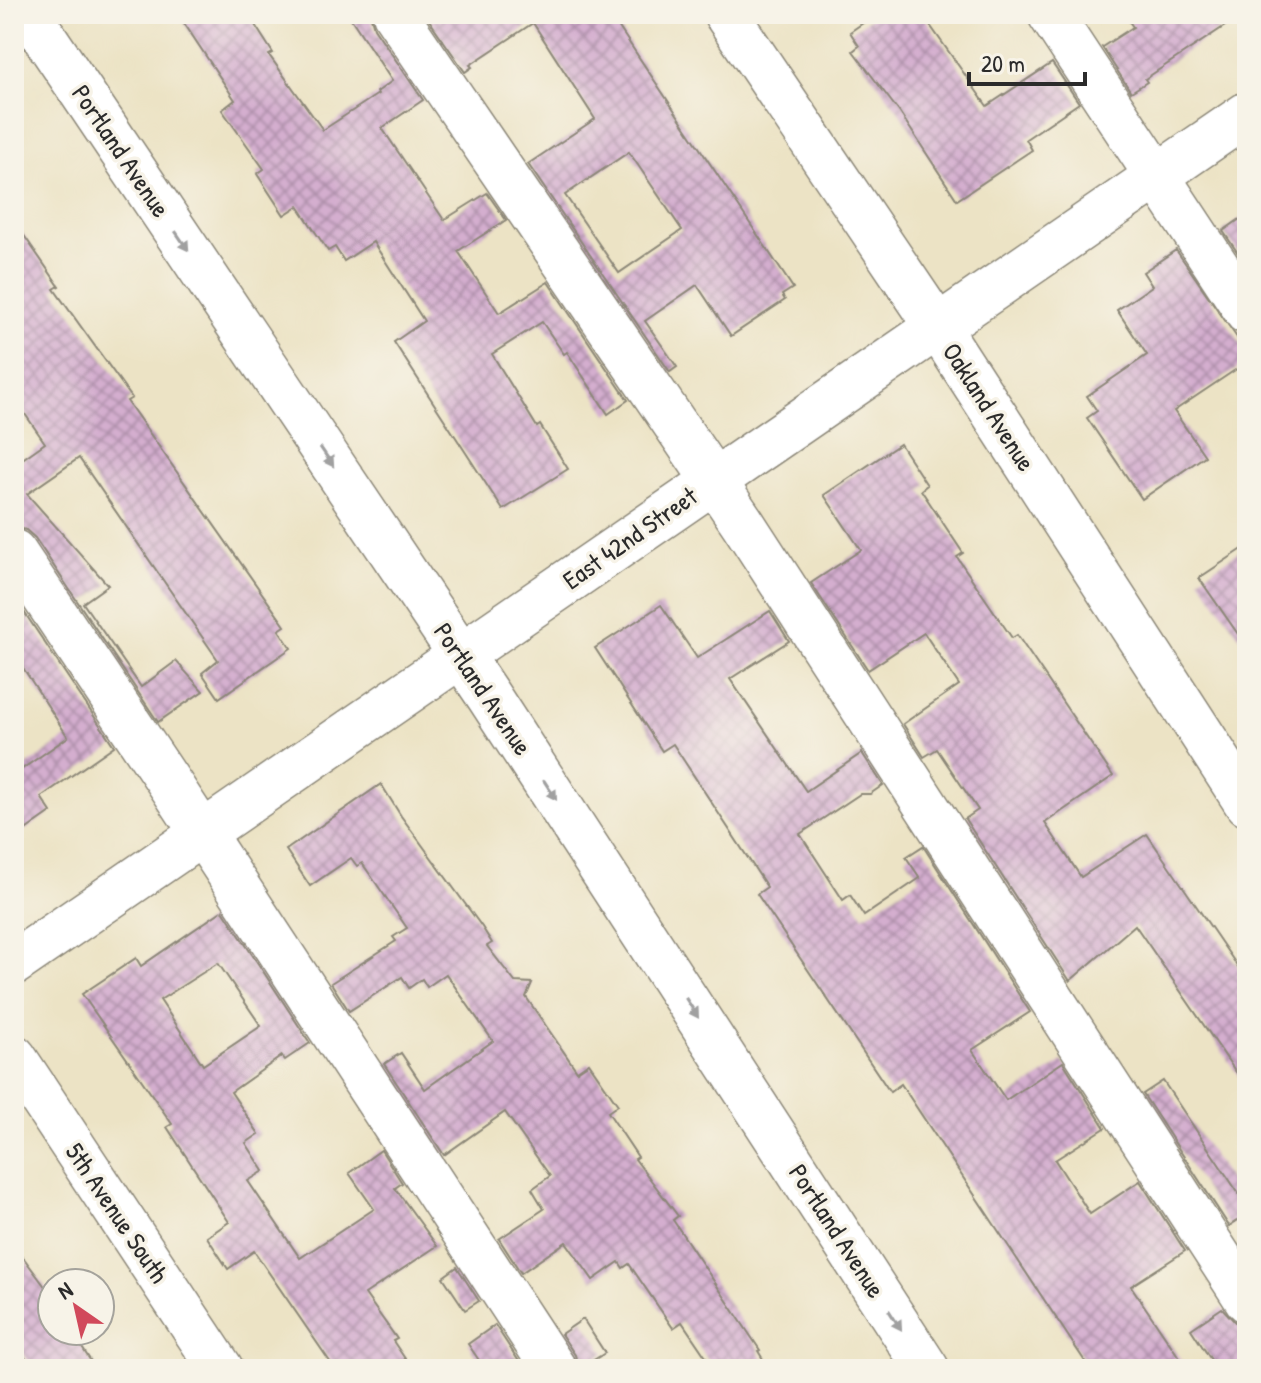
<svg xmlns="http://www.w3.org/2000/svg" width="1261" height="1383" viewBox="0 0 1261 1383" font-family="'Patrick Hand',sans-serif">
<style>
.building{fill:url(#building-cross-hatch);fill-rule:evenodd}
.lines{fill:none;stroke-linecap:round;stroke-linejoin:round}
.minor-casing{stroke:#8c8778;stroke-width:47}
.minor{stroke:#fff;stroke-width:44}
.oneway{fill:#a0a0a0}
.labels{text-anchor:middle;stroke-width:7;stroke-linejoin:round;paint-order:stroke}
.street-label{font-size:26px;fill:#2b2b2b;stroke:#f7f3e8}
</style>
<defs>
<pattern id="building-cross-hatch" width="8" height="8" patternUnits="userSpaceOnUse" patternTransform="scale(2)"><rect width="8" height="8" fill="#d4aecf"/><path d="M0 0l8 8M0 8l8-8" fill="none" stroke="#ac8ea8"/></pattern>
</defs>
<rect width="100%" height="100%" fill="#f7f3e8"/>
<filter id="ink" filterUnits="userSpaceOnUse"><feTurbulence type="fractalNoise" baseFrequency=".0125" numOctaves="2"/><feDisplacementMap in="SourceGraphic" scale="16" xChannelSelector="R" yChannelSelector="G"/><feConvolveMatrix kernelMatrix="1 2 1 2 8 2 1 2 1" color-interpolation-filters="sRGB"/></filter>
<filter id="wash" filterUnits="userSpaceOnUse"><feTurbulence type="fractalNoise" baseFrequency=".006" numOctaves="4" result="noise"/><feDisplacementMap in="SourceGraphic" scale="32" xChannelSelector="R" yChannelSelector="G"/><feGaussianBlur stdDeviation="1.8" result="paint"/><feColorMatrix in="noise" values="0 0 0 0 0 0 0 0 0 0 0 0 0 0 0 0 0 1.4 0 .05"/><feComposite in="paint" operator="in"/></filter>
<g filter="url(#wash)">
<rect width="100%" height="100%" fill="#ece3c5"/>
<g id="blocks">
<g class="building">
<polygon points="178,14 248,14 273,53 269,55 323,130 378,94 377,92 392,81 348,14 370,14 374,28 423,100 382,128 444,220 487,193 506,220 458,251 499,313 548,282 628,400 608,414 567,352 564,354 542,322 492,354 537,427 540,425 568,469 503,510 394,342 424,321 373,242 344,261 335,247 328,251 298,206 284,215 257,174 264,169 222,110 235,100"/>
<path d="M 425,14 L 610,14 L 793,288 L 782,295 L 785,300 L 731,336 L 697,285 L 645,321 L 677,367 L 670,372 L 528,164 L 595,119 L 533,23 L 470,65 L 472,67 L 465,72 ZM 629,152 L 682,230 L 619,273 L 565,195 Z"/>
<polygon points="876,14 922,14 987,106 1052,63 1079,103 1026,139 1032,150 957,200 900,113 853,51 859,46 850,32"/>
<polygon points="1124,14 1243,14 1145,79 1147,82 1131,92 1102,47 1133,27"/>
<polygon points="1247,214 1247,264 1246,265 1223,231"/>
<polygon points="14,221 59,286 54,289 132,398 127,401 285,626 279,630 291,648 219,698 202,673 218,660 79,458 27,494 108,585 83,603 141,687 176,661 203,691 158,722 35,538 26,530 14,527 14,465 45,443 14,398"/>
<polygon points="1176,250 1247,352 1247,362 1174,411 1205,456 1142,499 1087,418 1097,411 1087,396 1147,355 1117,310 1152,286 1143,272"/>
<polygon points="900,444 927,485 921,490 963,553 957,557 1012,638 1017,635 1113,776 1045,823 1081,877 1147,834 1247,980 1247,1088 1135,925 1070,981 965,819 978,810 937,749 924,757 903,724 959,685 924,633 868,670 811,583 861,550 824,495"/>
<polygon points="1247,546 1247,647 1199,578"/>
<polygon points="14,597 114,746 41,797 51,812 14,838 14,758 22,769 68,737 14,654"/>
<polygon points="661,605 697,658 770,611 789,641 730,679 806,791 862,753 883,785 870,794 860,794 800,834 843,900 850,895 864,916 920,878 906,857 923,846 1030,1012 972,1050 1006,1100 1063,1062 1105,1128 1055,1160 1090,1214 1140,1181 1185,1251 1131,1286 1187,1369 1090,1369 901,1084 890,1092 757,894 767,887 673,744 662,751 595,648"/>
<polygon points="381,784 401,816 482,927 492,943 487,946 515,982 532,983 526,997 577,1071 589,1063 618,1105 608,1112 638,1157 635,1159 678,1216 673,1220 760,1350 758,1351 769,1369 714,1369 682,1322 673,1328 629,1264 623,1268 619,1262 593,1280 566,1242 521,1273 499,1239 544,1209 532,1189 550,1176 505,1112 444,1155 384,1064 401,1053 425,1089 493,1041 446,974 427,987 422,979 409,988 402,977 349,1011 331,983 396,941 393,937 407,928 362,863 357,866 351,858 310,886 286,850"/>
<path d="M 223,910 L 310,1043 L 285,1060 L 282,1056 L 231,1092 L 259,1134 L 246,1143 L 264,1171 L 248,1181 L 300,1258 L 374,1209 L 349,1173 L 381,1150 L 402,1183 L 395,1188 L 437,1246 L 365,1294 L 397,1339 L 393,1341 L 412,1369 L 335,1369 L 254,1251 L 228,1269 L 207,1237 L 229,1222 L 167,1127 L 172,1124 L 82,994 L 136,958 L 141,966 ZM 218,963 L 261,1026 L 203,1065 L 160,1000 Z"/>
<polygon points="1163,1081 1247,1206 1247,1214 1229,1226 1143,1094"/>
<polygon points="14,1245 52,1296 52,1331 71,1331 96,1369 33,1369 14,1342"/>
<polygon points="457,1267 479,1301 465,1310 443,1277"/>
<polygon points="1222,1308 1235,1322 1247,1325 1247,1369 1217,1369 1191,1329"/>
<polygon points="583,1319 605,1353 579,1369 575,1355 561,1334"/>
<polygon points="495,1325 524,1369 485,1369 468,1344"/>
</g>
</g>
</g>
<g filter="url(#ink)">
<use href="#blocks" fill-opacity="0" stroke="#8c8778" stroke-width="2"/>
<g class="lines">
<defs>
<g id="minor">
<polyline points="29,14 489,697 927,1369"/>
<polyline points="395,14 742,522 1247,1300"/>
<polyline points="726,14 937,326 1247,804"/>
<polyline points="1050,14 1247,312"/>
<polyline points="14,552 170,784 554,1369"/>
<polyline points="14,963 1247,114"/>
<polyline points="14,1057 221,1369"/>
</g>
</defs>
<use href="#minor" class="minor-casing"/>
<use href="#minor" class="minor"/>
</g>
<defs><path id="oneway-solid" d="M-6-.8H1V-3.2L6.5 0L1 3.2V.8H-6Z" transform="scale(2)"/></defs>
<g class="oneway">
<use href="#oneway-solid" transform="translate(182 241) rotate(56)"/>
<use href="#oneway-solid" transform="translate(327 457) rotate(56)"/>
<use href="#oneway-solid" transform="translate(550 790) rotate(57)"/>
<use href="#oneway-solid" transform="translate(692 1008) rotate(57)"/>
<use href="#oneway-solid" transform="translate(895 1320) rotate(57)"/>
</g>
</g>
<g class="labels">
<g class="street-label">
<text transform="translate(121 151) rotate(56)" y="9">Portland Avenue</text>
<text transform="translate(989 407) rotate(57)" y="9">Oakland Avenue</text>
<text transform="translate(630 538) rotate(-35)" y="9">East 42nd Street</text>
<text transform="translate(483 689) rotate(56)" y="9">Portland Avenue</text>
<text transform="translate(117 1213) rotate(56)" y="9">5th Avenue South</text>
<text transform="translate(837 1231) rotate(57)" y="9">Portland Avenue</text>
</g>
</g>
<rect width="1261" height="1383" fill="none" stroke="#f7f3e8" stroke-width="48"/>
<g transform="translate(76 1307) rotate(326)"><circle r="38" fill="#f7f3e8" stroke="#a5a39c" stroke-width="2"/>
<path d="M0-6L14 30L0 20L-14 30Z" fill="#d1495b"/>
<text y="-12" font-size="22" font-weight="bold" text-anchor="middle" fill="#2b2b2b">N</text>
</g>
<path d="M969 72v12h116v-12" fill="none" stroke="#2b2b2b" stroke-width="4"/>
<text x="981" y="72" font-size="24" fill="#2b2b2b" stroke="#f7f3e8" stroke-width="6" paint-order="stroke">20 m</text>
</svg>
